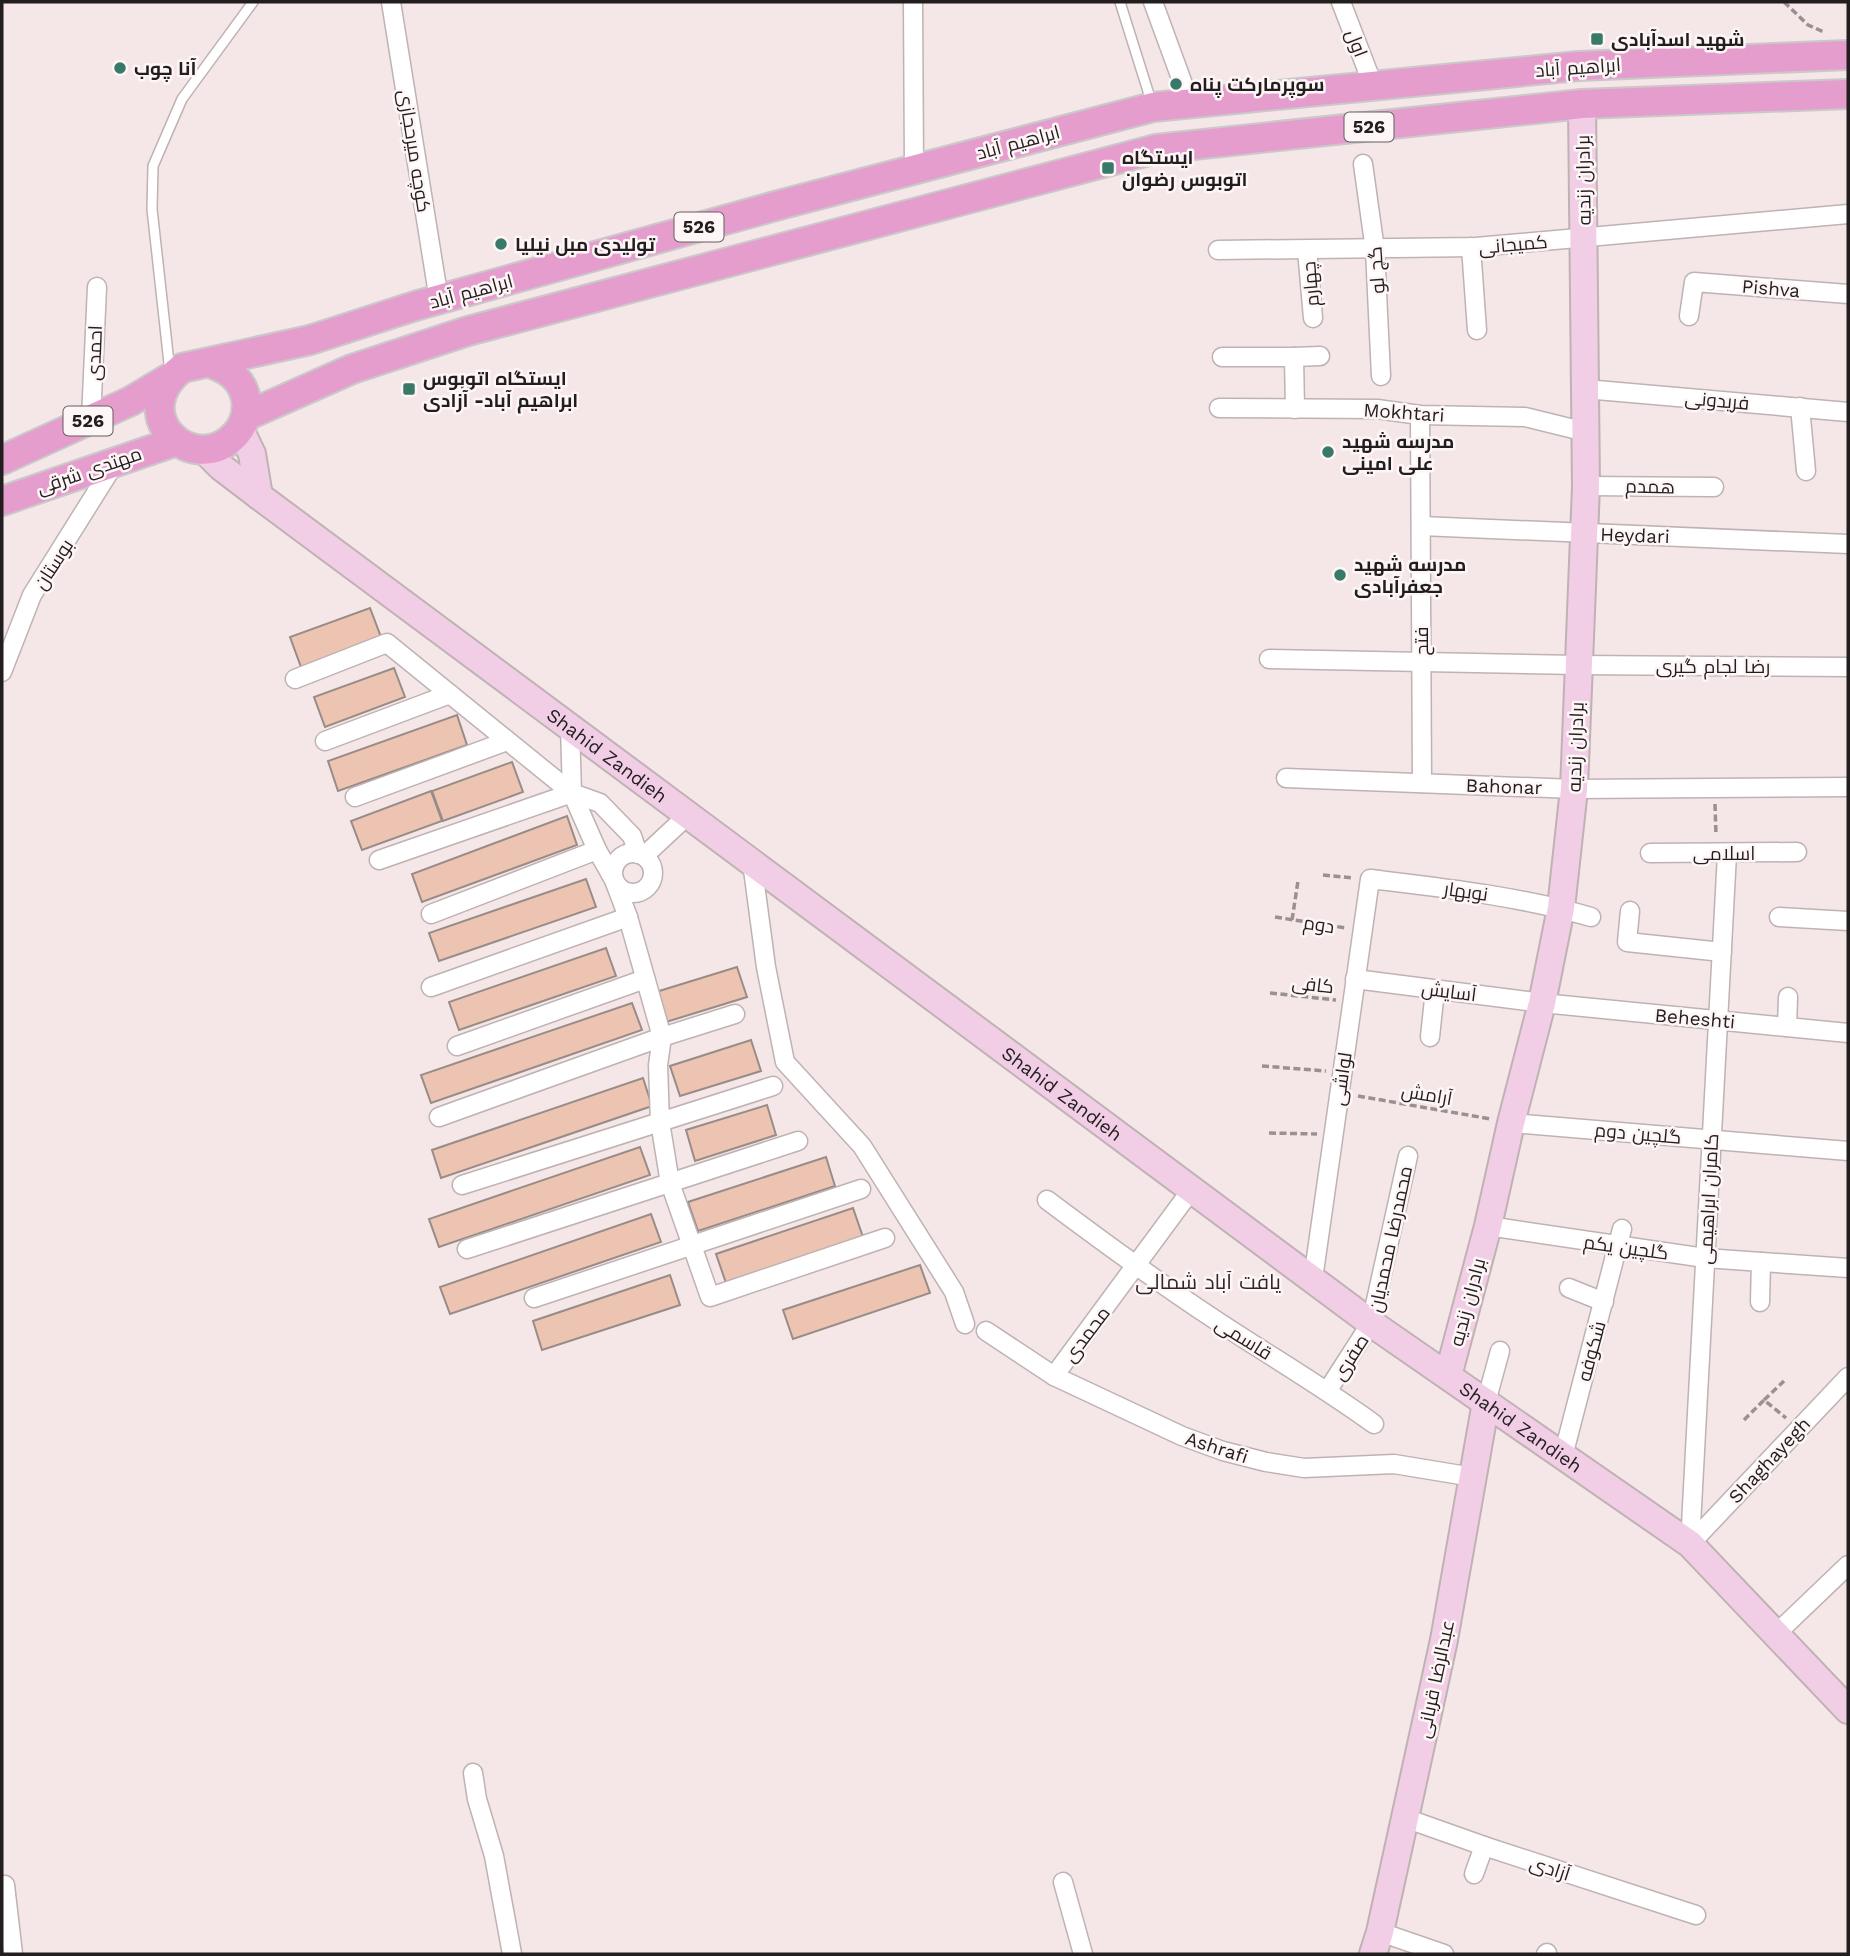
<svg xmlns="http://www.w3.org/2000/svg" width="1850" height="1956" viewBox="0 0 1850 1956" font-family="'Work Sans',Cairo,sans-serif">
<style>
.building{fill:#edc4b1;stroke:#978c87;stroke-width:2}
.lines{fill:none;stroke-linecap:round;stroke-linejoin:round}
.lane-casing{stroke:#bfb2b3;stroke-width:12}
.street-casing{stroke:#bfb2b3;stroke-width:21}
.secondary-casing{stroke:#bfb2b3;stroke-width:30}
.primary-casing{stroke:#cac9c9;stroke-width:32}
.path{stroke:#9a9091;stroke-width:3.5;stroke-dasharray:7 3.5;stroke-linecap:butt}
.lane{stroke:#fff;stroke-width:9}
.street{stroke:#fff;stroke-width:18}
.secondary{stroke:#f2cee6;stroke-width:26}
.primary{stroke:#e59dcd;stroke-width:28}
.poi-dot{fill:#387968;stroke:#fef6f6;stroke-width:2.5}
.labels{text-anchor:middle;stroke-width:5;stroke-linejoin:round;paint-order:stroke}
.shield{fill:#fef6f6;stroke:#645e5f;stroke-width:2}
.shield-label{font-size:18px;font-weight:bold;fill:#221d1e}
.poi-label{font-size:19px;font-weight:bold;fill:#221d1e;stroke:#fef6f6;text-anchor:start}
.street-label{font-size:19px;fill:#221d1e;stroke:#fef6f6}
.neighbourhood-label{font-size:21px;fill:#312728;stroke:#fef6f6}
</style>
<rect width="100%" height="100%" fill="#f5e7e8"/>
<g class="building">
<polygon points="370,608 381,637 301,667 290,637"/>
<polygon points="394,668 405,697 325,727 314,697"/>
<polygon points="457,715 467,745 338,791 328,761"/>
<polygon points="512,762 523,792 443,821 432,791"/>
<polygon points="431,791 442,821 362,850 351,821"/>
<polygon points="567,816 577,845 422,902 412,874"/>
<polygon points="586,879 596,907 439,961 429,933"/>
<polygon points="606,948 616,976 459,1030 449,1002"/>
<polygon points="737,967 747,997 666,1022 656,992"/>
<polygon points="632,1003 642,1030 431,1103 421,1075"/>
<polygon points="751,1040 761,1071 680,1096 670,1066"/>
<polygon points="643,1078 652,1106 441,1178 432,1150"/>
<polygon points="767,1105 776,1135 695,1161 686,1130"/>
<polygon points="640,1147 650,1175 439,1247 429,1219"/>
<polygon points="826,1157 835,1186 698,1231 688,1202"/>
<polygon points="853,1208 863,1237 726,1283 716,1254"/>
<polygon points="651,1214 661,1242 450,1314 440,1287"/>
<polygon points="920,1265 930,1293 793,1339 783,1310"/>
<polygon points="670,1275 680,1305 542,1350 533,1321"/>
</g>
<g class="lines">
<defs>
<g id="lane">
<polyline points="1120,2 1152,104"/>
<polyline points="170,372 152,209 153,166 182,99 253,2"/>
</g>
<g id="street">
<polyline points="391,2 439,300"/>
<polyline points="913,2 914,169"/>
<polyline points="1153,2 1190,103"/>
<polyline points="1341,2 1373,85"/>
<polyline points="1363,164 1375,250 1381,376"/>
<polyline points="1471,247 1477,330"/>
<polyline points="1218,250 1476,247 1848,214"/>
<polyline points="1307,250 1313,318"/>
<polyline points="1689,316 1694,282 1848,294"/>
<polyline points="1222,357 1294,357 1295,409"/>
<polyline points="1294,357 1320,356"/>
<polyline points="1585,389 1848,412"/>
<polyline points="1800,407 1806,471"/>
<polyline points="1219,408 1377,409 1420,415 1525,417 1586,432"/>
<polyline points="1420,415 1422,783"/>
<polyline points="91,419 97,287"/>
<polyline points="1586,486 1714,487"/>
<polyline points="1421,526 1848,544"/>
<polyline points="1269,659 1578,665 1848,667"/>
<polyline points="2,672 32,595 116,461"/>
<polyline points="295,679 387,643 572,793 379,860"/>
<polyline points="570,727 572,793 597,850 614,880 628,917 662,1037 658,1065 660,1122 670,1183 710,1297 885,1238"/>
<polyline points="325,741 450,694"/>
<polyline points="1286,778 1574,789 1848,787"/>
<polyline points="572,793 600,803 632,836 638,854"/>
<polyline points="355,797 507,741"/>
<polyline points="1650,853 1797,852"/>
<circle cx="633" cy="873" r="20"/>
<polyline points="644,856 688,815"/>
<polyline points="752,862 766,967 785,1062 862,1146 954,1292 965,1324"/>
<polyline points="1630,911 1627,942 1722,952"/>
<polyline points="431,914 597,850"/>
<polyline points="1779,917 1848,921"/>
<polyline points="1355,979 1542,1003 1848,1033"/>
<polyline points="431,987 628,917"/>
<polyline points="1787,1027 1788,997"/>
<polyline points="1430,1037 1435,990"/>
<polyline points="457,1046 645,979"/>
<polyline points="439,1117 662,1037 735,1014"/>
<polyline points="1511,1123 1848,1151"/>
<polyline points="462,1185 773,1086"/>
<path d="M 1047,1200 C 1103,1242 1159,1283 1217,1321 C 1270,1356 1323,1387 1374,1424"/>
<polyline points="1488,1226 1705,1258 1848,1268"/>
<polyline points="467,1249 798,1141"/>
<path d="M 1313,1279 L 1370,879 C 1444,888 1518,896 1591,917"/>
<polyline points="1569,1288 1604,1302"/>
<polyline points="534,1298 861,1189"/>
<polyline points="1760,1302 1761,1262"/>
<polyline points="986,1331 1054,1376 1182,1436 1223,1451 1266,1462 1304,1468 1394,1464 1473,1477"/>
<polyline points="1054,1376 1192,1189"/>
<polyline points="1328,1390 1371,1323 1408,1156"/>
<polyline points="1486,1402 1500,1351"/>
<polyline points="1563,1456 1622,1229"/>
<polyline points="1690,1544 1727,854"/>
<polyline points="1690,1544 1848,1377"/>
<polyline points="1776,1634 1848,1565"/>
<polyline points="473,1773 477,1799 494,1856 512,1954"/>
<polyline points="1405,1818 1484,1846 1696,1915"/>
<polyline points="1474,1874 1484,1846"/>
<polyline points="1063,1882 1083,1954"/>
<polyline points="5,1885 13,1954"/>
<polyline points="1380,1932 1444,1954"/>
<polyline points="1546,1954 1547,1953"/>
</g>
<g id="secondary">
<polyline points="240,429 252,454 259,496"/>
<path id="s1" d="M 204,450 L 221,467 L 259,496 L 1371,1323 L 1690,1544 L 1848,1710"/>
<polyline points="1448,1376 1488,1226 1511,1123 1542,1003 1561,908 1574,789 1586,486 1582,104"/>
<polyline points="1373,1954 1380,1932 1444,1640 1486,1402"/>
</g>
<g id="primary">
<path d="M 210,363 C 228,369 242,379 246,399 C 248,412 244,425 236,434 C 195,480 123,415 182,368 L 310,340 L 415,306 L 779,205 L 1153,107 L 1579,66 L 1848,55"/>
<polyline points="246,416 352,369 468,331 1156,149 1582,104 1848,94"/>
<polyline points="2,460 131,401 171,377"/>
<polyline points="2,501 177,441"/>
</g>
</defs>
<use href="#lane" class="lane-casing"/>
<use href="#street" class="street-casing"/>
<use href="#secondary" class="secondary-casing"/>
<use href="#primary" class="primary-casing"/>
<g class="path">
<polyline points="1784,2 1808,25 1824,32"/>
<polyline points="1715,804 1716,835"/>
<polyline points="1323,875 1354,878"/>
<polyline points="1275,917 1346,928"/>
<polyline points="1292,920 1298,881"/>
<polyline points="1270,993 1336,1000"/>
<polyline points="1262,1066 1326,1071"/>
<polyline points="1358,1096 1491,1119"/>
<polyline points="1269,1133 1317,1134"/>
<polyline points="1764,1400 1784,1381"/>
<polyline points="1744,1420 1764,1400 1786,1418"/>
</g>
<use href="#lane" class="lane"/>
<use href="#street" class="street"/>
<use href="#secondary" class="secondary"/>
<use href="#primary" class="primary"/>
</g>
<g class="poi-dot">
<rect x="1590" y="32" width="14" height="14" rx="3.5"/>
<circle cx="120" cy="68" r="7"/>
<circle cx="1176" cy="84" r="7"/>
<rect x="1101" y="161" width="14" height="14" rx="3.5"/>
<circle cx="501" cy="244" r="7"/>
<rect x="402" y="382" width="14" height="14" rx="3.5"/>
<circle cx="1328" cy="452" r="7"/>
<circle cx="1340" cy="575" r="7"/>
</g>
<g class="labels">
<g class="shield">
<rect x="1344.5" y="112.5" width="49" height="29" rx="5"/>
<rect x="674.5" y="212.5" width="49" height="29" rx="5"/>
<rect x="63.5" y="406.5" width="49" height="29" rx="5"/>
</g>
<g class="shield-label">
<text x="1369" y="133">526</text>
<text x="699" y="233">526</text>
<text x="88" y="427">526</text>
</g>
<g class="poi-label">
<text x="1611" y="46">شهید اسدآبادی</text>
<text x="134" y="75">آنا چوب</text>
<text x="1190" y="91">سوپرمارکت پناه</text>
<text x="1122" y="164">ایستگاه<tspan x="1122" dy="22">اتوبوس رضوان</tspan></text>
<text x="515" y="251">تولیدی مبل نیلیا</text>
<text x="423" y="385">ایستگاه اتوبوس<tspan x="423" dy="22">ابراهیم آباد- آزادی</tspan></text>
<text x="1342" y="448">مدرسه شهید<tspan x="1342" dy="22">علی امینی</tspan></text>
<text x="1354" y="571">مدرسه شهید<tspan x="1354" dy="22">جعفرآبادی</tspan></text>
</g>
<g class="street-label">
<text transform="translate(1357 43) rotate(69)" y="7">اول</text>
<text transform="translate(1578 67) rotate(-4)" y="7">ابراهیم آباد</text>
<text transform="translate(1018 142) rotate(-15)" y="7">ابراهیم آباد</text>
<text transform="translate(415 151) rotate(81)" y="7">کوچه میرحجازی</text>
<text transform="translate(1583 180) rotate(-91)" y="7">برادران زندیه</text>
<text transform="translate(1513 244) rotate(-5)" y="7">کمیجانی</text>
<text transform="translate(1376 270) rotate(-94)" y="7">گچ لو</text>
<text transform="translate(1310 284) rotate(-95)" y="7">چهارم</text>
<text transform="translate(1771 288) rotate(5)" y="7">Pishva</text>
<text transform="translate(471 291) rotate(-15)" y="7">ابراهیم آباد</text>
<text transform="translate(94 353) rotate(-88)" y="7">احمدی</text>
<text transform="translate(1717 400) rotate(5)" y="7">فریدونی</text>
<text transform="translate(1404 412) rotate(4)" y="7">Mokhtari</text>
<text transform="translate(89 470) rotate(-19)" y="7">مهتدی شرقی</text>
<text transform="translate(1650 486) rotate(1)" y="7">همدم</text>
<text transform="translate(1635 535) rotate(2)" y="7">Heydari</text>
<text transform="translate(53 564) rotate(-57)" y="7">بوستان</text>
<text transform="translate(1421 641) rotate(-90)" y="7">فتح</text>
<text x="1713" y="673">رضا لجام گیری</text>
<text transform="translate(1575 747) rotate(-88)" y="7">برادران زندیه</text>
<text dy="7" stroke="none"><textPath href="#s1" startOffset="506">Shahid Zandieh</textPath></text>
<text transform="translate(1504 786) rotate(2)" y="7">Bahonar</text>
<text x="1724" y="860">اسلامی</text>
<text transform="translate(1466 891) rotate(8)" y="7">نوبهار</text>
<text transform="translate(1319 924) rotate(9)" y="7">دوم</text>
<text transform="translate(1313 984) rotate(7)" y="7">کافی</text>
<text transform="translate(1449 991) rotate(7)" y="7">آسایش</text>
<text transform="translate(1695 1018) rotate(5)" y="7">Beheshti</text>
<text transform="translate(1341 1079) rotate(-82)" y="7">لواشی</text>
<text dy="7" stroke="none"><textPath href="#s1" startOffset="1073">Shahid Zandieh</textPath></text>
<text transform="translate(1427 1094) rotate(10)" y="7">آرامش</text>
<text transform="translate(1638 1133) rotate(5)" y="7">گلچین دوم</text>
<text transform="translate(1708 1199) rotate(-87)" y="7">کامران ابراهیمی</text>
<text transform="translate(1390 1239) rotate(-78)" y="7">محمدرضا محمدیان</text>
<text transform="translate(1626 1247) rotate(8)" y="7">گلچین یکم</text>
<text transform="translate(1467 1302) rotate(-75)" y="7">برادران زندیه</text>
<text transform="translate(1086 1334) rotate(-53)" y="7">محمدی</text>
<text transform="translate(1244 1338) rotate(32)" y="7">قاسمی</text>
<text transform="translate(1591 1351) rotate(-75)" y="7">شکوفه</text>
<text transform="translate(1350 1357) rotate(-57)" y="7">صفری</text>
<text dy="7" stroke="none"><textPath href="#s1" startOffset="1640">Shahid Zandieh</textPath></text>
<text transform="translate(1217 1447) rotate(18)" y="7">Ashrafi</text>
<text transform="translate(1769 1460) rotate(-47)" y="7">Shaghayegh</text>
<text transform="translate(1435 1679) rotate(-78)" y="7">عبدالرضا قربانی</text>
<text transform="translate(1550 1868) rotate(18)" y="7">آزادی</text>
</g>
<g class="neighbourhood-label">
<text x="1208" y="1289">یافت آباد شمالی</text>
</g>
</g>
<rect width="1850" height="1956" fill="none" stroke="#221d1e" stroke-width="7"/>
</svg>
